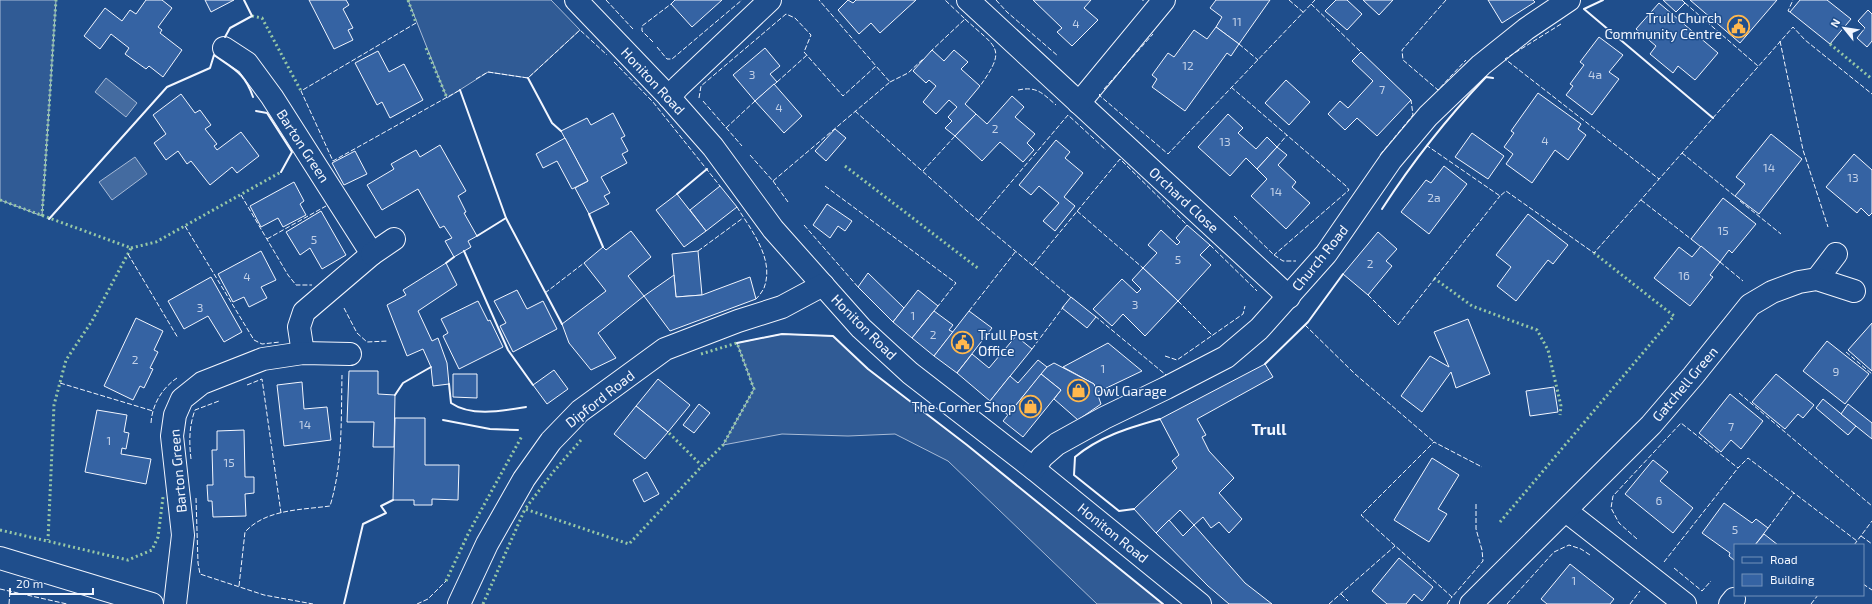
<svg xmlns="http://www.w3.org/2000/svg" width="1872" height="604" viewBox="0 0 1872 604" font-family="'Exo 2',sans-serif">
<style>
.built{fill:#305b95;stroke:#a8bbd7}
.water{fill:#446ba0;stroke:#a8bbd7}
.building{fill:#3563a3;stroke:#f2f6ff}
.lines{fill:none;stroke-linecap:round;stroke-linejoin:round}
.minor-casing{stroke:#f2f6ff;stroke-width:24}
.minor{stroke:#1f4e8c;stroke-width:22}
.hedge{stroke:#97c8a6;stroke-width:3;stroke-dasharray:2 3;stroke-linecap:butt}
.fence{stroke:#f2f6ff;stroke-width:1;stroke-dasharray:5 2;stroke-linecap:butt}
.wall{stroke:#f2f6ff;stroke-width:2}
.labels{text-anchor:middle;stroke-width:3;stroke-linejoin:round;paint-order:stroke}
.number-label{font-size:12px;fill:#c3d1e8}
.poi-label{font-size:14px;fill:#f2f6ff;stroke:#1f4e8c;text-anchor:end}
.street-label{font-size:14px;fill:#f2f6ff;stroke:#1f4e8c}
.quarter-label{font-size:16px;font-weight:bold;fill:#f2f6ff;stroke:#1f4e8c}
</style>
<rect width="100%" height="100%" fill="#1f4e8c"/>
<g class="built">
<polygon points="0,0 56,0 42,216 0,200"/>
<polygon points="408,0 551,0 580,30 528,78 488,72 447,98"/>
<polygon points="782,334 833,336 868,369 967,445 1163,604 1097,604 948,461 895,434 848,436 782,434 723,445 754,389 737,343"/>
</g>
<g class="water">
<polygon points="106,78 137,103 126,117 95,92"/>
<polygon points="135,157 147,174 112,200 99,182"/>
</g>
<g class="building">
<polygon points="146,0 162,0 172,8 158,27 162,30 160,33 182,50 163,77 149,66 146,69 125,54 129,48 111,34 100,49 84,36 105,8 122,21 130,10 136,14"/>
<polygon points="205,0 234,0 211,12"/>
<polygon points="309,0 346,0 349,5 343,9 353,28 348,30 353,40 334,49"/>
<polygon points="675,0 722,0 692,27 671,4"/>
<polygon points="848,0 853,3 856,0 916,0 880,33 871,23 859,34 838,10"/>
<polygon points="1033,0 1091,0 1084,8 1098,20 1072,46 1057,32 1062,28"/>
<polygon points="1216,0 1270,0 1239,44 1216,27 1222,17 1210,8"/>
<polygon points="1336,0 1347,0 1362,14 1347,30 1325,11"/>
<polygon points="1363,0 1393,0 1379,15"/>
<polygon points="1488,0 1533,0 1535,2 1502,23"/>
<polygon points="1663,0 1682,0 1685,3 1676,12"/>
<polygon points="1690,0 1777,0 1740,43"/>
<polygon points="1800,0 1827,0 1851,19 1830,44 1790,12"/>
<polygon points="1659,3 1718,53 1695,80 1678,66 1673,73 1650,54 1656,46 1636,29"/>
<polygon points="1868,10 1872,14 1872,41 1867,47 1857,38 1865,28 1858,21"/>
<polygon points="1216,27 1239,44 1231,56 1227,53 1185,111 1152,87 1157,79 1152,75 1168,53 1174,57 1194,30 1207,39"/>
<polygon points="1599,37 1623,55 1609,72 1619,79 1592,115 1566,95 1573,86 1570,84 1584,65 1580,62"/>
<polygon points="765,48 780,66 770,74 777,82 755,101 733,75"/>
<polygon points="932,50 944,61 954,50 968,62 961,69 980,86 965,104 976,114 955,136 945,128 952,121 948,117 957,107 949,100 936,114 923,102 936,86 929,80 926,83 913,71"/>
<polygon points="378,51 389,72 404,64 423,100 390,118 382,102 377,105 355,63"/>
<polygon points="1361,52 1411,100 1377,136 1357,118 1345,130 1328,114 1340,101 1348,108 1373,81 1352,61"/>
<polygon points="1286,80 1310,102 1289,125 1265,103"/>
<polygon points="774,84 802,116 784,133 755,101"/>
<polygon points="1538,93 1581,124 1578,129 1586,135 1568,160 1555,150 1532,183 1506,164 1513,154 1504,147 1514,133 1511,131"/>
<polygon points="181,94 195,113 200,110 211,125 205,129 217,144 214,146 217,150 241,132 259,156 237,173 232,167 210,185 191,161 187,164 178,151 166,160 154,143 166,134 153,115"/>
<polygon points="1012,96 1024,107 1015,117 1035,134 1027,143 1034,150 1023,162 1000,142 982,161 955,136 976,114 987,124"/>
<polygon points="613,113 625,136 621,138 628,151 622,154 627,163 601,177 610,193 604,196 609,204 589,214 575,188 588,181 561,131 587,118 591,125"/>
<polygon points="1228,114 1243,128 1238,133 1256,149 1267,137 1277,147 1257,169 1246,158 1230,176 1198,147"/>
<polygon points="835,129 846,138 826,161 815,151"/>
<polygon points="1472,133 1504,156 1488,179 1455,157"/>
<polygon points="1771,134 1802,159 1759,214 1735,196 1745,184 1736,177"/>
<polygon points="565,138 588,181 572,189 557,161 543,168 536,154"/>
<polygon points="1056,140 1070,152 1065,158 1083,173 1064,197 1075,206 1055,231 1043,221 1059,203 1039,186 1031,195 1019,185"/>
<polygon points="440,145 466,191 458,196 466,212 464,213 477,236 468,241 471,247 454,257 445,241 452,238 444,226 440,228 418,189 382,210 367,185 394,169 391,164 416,150 420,157"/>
<polygon points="1277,147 1287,155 1278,165 1296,182 1292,187 1310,203 1286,229 1251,196 1267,179 1257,169"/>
<polygon points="355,151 367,174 344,185 332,163"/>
<polygon points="1854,154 1872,170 1872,213 1869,216 1861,208 1857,213 1826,187"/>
<polygon points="1444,166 1467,184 1429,234 1401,212 1426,180 1431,183"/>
<polygon points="294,182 304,201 300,204 306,215 283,227 278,218 261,227 250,206"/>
<polygon points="720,186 737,207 706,231 690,210"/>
<polygon points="677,194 706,231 684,247 656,210"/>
<polygon points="1723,198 1756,224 1732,253 1729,250 1720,262 1691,239"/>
<polygon points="827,204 852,221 845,231 838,226 830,238 813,225"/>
<polygon points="321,211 346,255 322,269 310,248 300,255 286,232"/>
<polygon points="1528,214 1568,245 1553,264 1548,260 1516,301 1497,286 1511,267 1496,255"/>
<polygon points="1187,225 1210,245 1200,255 1211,265 1178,301 1143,268 1157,253 1148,245 1161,230 1177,245 1180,242 1176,238"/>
<polygon points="631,231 651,257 628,276 644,296 598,333 616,358 591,370 569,343 562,324 606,291 584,263 603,247 606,250"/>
<polygon points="1378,232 1397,249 1386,261 1392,266 1368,295 1343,274"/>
<polygon points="1701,246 1720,262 1710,275 1713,277 1690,306 1654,278 1679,247 1692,257"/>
<polygon points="261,251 276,280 261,287 267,298 249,307 244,297 233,302 218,274"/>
<polygon points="698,251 702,295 676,297 672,254"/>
<polygon points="446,263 457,285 418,311 432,341 438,338 447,363 449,384 433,386 431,367 423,349 407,356 387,305 406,295 403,290"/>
<polygon points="1143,268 1178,301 1145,336 1123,314 1112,326 1093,309 1122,279 1137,293 1141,289 1132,280"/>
<polygon points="868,273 904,308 893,322 858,287"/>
<polygon points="674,275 676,297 702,295 750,277 756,299 670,331 644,296"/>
<polygon points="211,277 242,332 224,342 208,316 184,329 168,301"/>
<polygon points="517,290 527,309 543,301 557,329 513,352 500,326 506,323 494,301"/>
<polygon points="918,290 938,306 912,338 893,322"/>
<polygon points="1071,297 1096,317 1087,328 1062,308"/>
<polygon points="478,301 488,321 490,320 503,347 459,369 443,336 448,333 441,319"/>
<polygon points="934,311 953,325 949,330 953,332 934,356 912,338"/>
<polygon points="969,311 992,328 957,373 934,356"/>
<polygon points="136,318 163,331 154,350 158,352 150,368 153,369 144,388 140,386 133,400 104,386"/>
<polygon points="1468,319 1490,374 1456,388 1451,372 1422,412 1401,396 1430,356 1449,367 1434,332"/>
<polygon points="1872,323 1872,371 1848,350"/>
<polygon points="1016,336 1032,349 990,401 957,373 972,354 989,368"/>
<polygon points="1827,341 1869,374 1845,404 1803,371"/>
<polygon points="1108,343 1142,371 1098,392 1094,384 1063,367"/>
<polygon points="1038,360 1047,367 1008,415 990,401 1010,376 1018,383"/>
<polygon points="1054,363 1094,384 1101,404 1078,420 1054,399 1061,390 1041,374 1047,367"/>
<polygon points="1265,364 1273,377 1197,419 1206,435 1202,437 1209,451 1234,478 1219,493 1242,519 1229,533 1219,522 1211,528 1203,517 1194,525 1180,510 1156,533 1134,509 1177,468 1172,461 1179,455 1160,419"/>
<polygon points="554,370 568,389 547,404 533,385"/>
<polygon points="349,371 378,371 378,394 395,395 394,447 373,447 374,422 347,422"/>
<polygon points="453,374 477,374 477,398 453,397"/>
<polygon points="1041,374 1061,390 1023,437 1003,421"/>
<polygon points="1776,374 1814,405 1803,418 1798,414 1785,429 1752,402"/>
<polygon points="658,379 690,405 668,432 636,406"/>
<polygon points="302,382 304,409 327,407 331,440 284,446 277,385"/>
<polygon points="1554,387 1558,412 1530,416 1526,391"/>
<polygon points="1730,394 1763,421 1741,449 1731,440 1721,452 1699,433"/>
<polygon points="1823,399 1856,426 1848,435 1816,408"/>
<polygon points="699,404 710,413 694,433 683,425"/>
<polygon points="1848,404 1872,423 1872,439 1841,414"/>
<polygon points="636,406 668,432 645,459 614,434"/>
<polygon points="97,410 127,415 124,432 129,433 126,449 122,448 121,454 151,459 146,484 85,472"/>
<polygon points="395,418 425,418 425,465 459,465 458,500 432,499 432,505 414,505 414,500 393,500"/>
<polygon points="244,430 245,477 254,477 254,493 245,494 246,516 213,517 212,501 208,501 207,485 213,485 212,450 217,450 217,431"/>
<polygon points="1432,458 1459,475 1438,509 1447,514 1429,542 1394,520"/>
<polygon points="1653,460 1668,472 1660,481 1693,508 1673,533 1625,494"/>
<polygon points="647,472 659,494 644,502 633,480"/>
<polygon points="1724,503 1752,523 1756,519 1768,528 1755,545 1735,545 1735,561 1729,556 1730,553 1702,533"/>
<polygon points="1169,520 1183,536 1194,525 1245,583 1272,604 1229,604 1208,586 1156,533"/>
<polygon points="1764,534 1778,545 1755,545"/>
<polygon points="1399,558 1433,587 1422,601 1414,594 1406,604 1387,604 1372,591"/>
<polygon points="1570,564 1614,599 1610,604 1547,604 1541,599"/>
</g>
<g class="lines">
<defs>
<g id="minor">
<polyline points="576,0 669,97 713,147 773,229 861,328 910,373 1034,469 1200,604"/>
<polyline points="968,0 1289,297"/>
<polyline points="224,48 247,63 272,97 372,254 304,312 299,327 303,353"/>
<polyline points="669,97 679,86 770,0"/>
<polyline points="1079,103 1164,0"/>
<polyline points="372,254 394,239"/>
<polyline points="1817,279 1836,254"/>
<polyline points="1034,469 1042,457 1057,444 1104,418 1166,388 1226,357 1259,329 1326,254 1391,160 1428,116 1481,65 1526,29 1569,0"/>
<polyline points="1566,511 1685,604"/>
<polyline points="0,558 152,604"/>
<polyline points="175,604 183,535 172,436 175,415 182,399 202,383 263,359 303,353 350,354"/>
<polyline points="459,604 487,544 524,479 551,441 580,411 665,349 738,321 782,307 823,285"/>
<polyline points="1471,604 1651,425 1693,376 1750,305 1772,292 1799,282 1817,279 1854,291"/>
<polyline points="1730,604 1734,599"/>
</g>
</defs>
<use href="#minor" class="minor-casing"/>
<use href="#minor" class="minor"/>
<g class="hedge">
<polyline points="408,0 416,23"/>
<polyline points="252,16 262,18 301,91"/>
<polyline points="1830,44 1872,79"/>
<polyline points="426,48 447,98"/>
<polyline points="845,166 979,269"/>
<polyline points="0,200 131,248 92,321 66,360 54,405 48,540"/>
<polyline points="42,216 56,0"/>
<polyline points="131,248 156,242 281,172"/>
<polyline points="1434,278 1472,306 1537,330 1548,350 1561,406 1560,415"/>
<polyline points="701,354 737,343 754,389 723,445 702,466"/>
<polyline points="581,440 554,471 525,509 629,544 702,466 668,432"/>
<polyline points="1500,522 1674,316 1594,253"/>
<polyline points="0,530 128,560 152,550 158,537 163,497"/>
<polyline points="446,581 469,532 522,436"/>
<polyline points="483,604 525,509"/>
</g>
<g class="fence">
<polyline points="606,0 633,29"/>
<polyline points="996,0 1007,12 1058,56"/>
<polyline points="1289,0 1303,12"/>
<polyline points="1446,0 1402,50 1403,60 1438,90 1466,60"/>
<polyline points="1143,1 1143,0"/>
<polyline points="1685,3 1758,66"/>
<polyline points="1311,4 1361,52"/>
<polyline points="1790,12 1788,11 1793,0"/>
<path d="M 965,19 C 996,48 1008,47 980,86"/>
<polyline points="416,23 301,91 333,161 460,90"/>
<polyline points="1561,24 1505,59 1659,179"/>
<polyline points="1780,41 1803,150 1828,227"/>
<polyline points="653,42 642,31 642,26 671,4"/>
<polyline points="1239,44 1258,60"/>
<polyline points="657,47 667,59 672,59 742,0"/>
<polyline points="930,52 965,19 945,0"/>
<polyline points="614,62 653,102 720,186"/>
<polyline points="476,79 488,72 528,78 580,30 607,55"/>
<polyline points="777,82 807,55"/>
<polyline points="890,82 908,73 923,59"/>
<polyline points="1231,87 1346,186 1349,190 1274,255"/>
<polyline points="1104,89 1153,34"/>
<path d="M 1018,90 C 1037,86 1042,93 1056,105"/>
<polyline points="1100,94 1099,95 1168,154 1315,0"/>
<polyline points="699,98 701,86 786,14 795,18 811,35 804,52 843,96 876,66 819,0"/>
<polyline points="703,101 742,146"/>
<polyline points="855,111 967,211 1073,299"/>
<polyline points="726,128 755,101"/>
<polyline points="1426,145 1500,196 1506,191 1594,253 1793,27 1805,40 1872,94"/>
<polyline points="1277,147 1287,135"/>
<polyline points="1682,153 1736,197"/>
<polyline points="750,155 773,181 890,82 876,66"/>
<polyline points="1380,155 1413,115 1411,100"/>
<polyline points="923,171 955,136"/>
<polyline points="773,181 788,202"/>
<polyline points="825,186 956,283 938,306"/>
<polyline points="241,195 288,275 296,285 312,285"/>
<polyline points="1641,200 1691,239"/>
<polyline points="1740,201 1781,234"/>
<path d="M 737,207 C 751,230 775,259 764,288 C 762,292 759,296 756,299"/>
<polyline points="1077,211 1143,268"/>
<polyline points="1234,216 1274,255 1283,261 1296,261"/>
<polyline points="979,220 1068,115 1106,150"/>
<polyline points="804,225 858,287"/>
<polyline points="185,226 254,340 262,344 280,342"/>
<polyline points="267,239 326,206"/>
<polyline points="1210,245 1257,291"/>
<polyline points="698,251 743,218"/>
<polyline points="128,254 178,338"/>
<polyline points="1720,262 1743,281"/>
<polyline points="1033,265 1120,159 1187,225"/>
<polyline points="545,293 584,263"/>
<polyline points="1368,295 1398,325 1500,196"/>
<polyline points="1178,301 1213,336"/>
<polyline points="344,308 357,333 367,342 388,341"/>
<polyline points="969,311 1016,251"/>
<polyline points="1095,316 1166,375"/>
<polyline points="1305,325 1355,374 1434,442"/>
<polyline points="1032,349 1064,306"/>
<polyline points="1846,352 1872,374"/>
<polyline points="1165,356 1177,360 1243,314 1245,306"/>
<polyline points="60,383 153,411"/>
<polyline points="247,385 262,379 281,513"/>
<polyline points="1739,393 1872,506"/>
<path d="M 151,423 C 152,405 162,388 177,378"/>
<path d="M 191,459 C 189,442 189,426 195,410 L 219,401"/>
<polyline points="196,498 198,563 200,574 264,595 313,604"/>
<polyline points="1476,504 1476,529 1482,550 1483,561 1452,597 1361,515 1434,442 1482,467"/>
<polyline points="1768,528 1794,493"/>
<polyline points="1861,536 1872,544"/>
<polyline points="1637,539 1619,523 1611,508 1613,496 1681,423 1738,468 1748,458 1857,541"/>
<polyline points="1854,545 1872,521"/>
<polyline points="1664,562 1738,468"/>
<polyline points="1674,568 1702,591 1711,581"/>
<polyline points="1863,584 1872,590"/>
<path d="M 239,586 L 245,532 C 266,509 301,510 330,506 C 343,464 341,419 342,375"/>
<polyline points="0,589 67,604"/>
<polyline points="1341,594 1348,601"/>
<polyline points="9,604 10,591"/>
<polyline points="417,604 428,599 446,581"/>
<polyline points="1329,604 1395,546"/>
<polyline points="1447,604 1452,597"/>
<polyline points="1507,604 1554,552 1569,545 1581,549 1590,555"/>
<polyline points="1630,604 1640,591"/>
<polyline points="1811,604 1818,595"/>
</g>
<g class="wall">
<polyline points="1603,0 1584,9 1713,118"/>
<polyline points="225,37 230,28 252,16 244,0"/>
<polyline points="528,78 552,123 561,131"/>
<polyline points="460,90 506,218 562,324"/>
<polyline points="256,111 267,113 292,152 281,172"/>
<polyline points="677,194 707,169"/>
<path d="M 1382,209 C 1413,161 1447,118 1486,77 L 1493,78"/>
<polyline points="589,214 603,247"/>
<path d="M 49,219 L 167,87 L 210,68 L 214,55 C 234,69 245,73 253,97"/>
<polyline points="477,236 506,218"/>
<polyline points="464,251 508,350 533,385"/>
<polyline points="446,263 454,257"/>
<polyline points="737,343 782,334 833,336 868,369 967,445 1163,604"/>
<polyline points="1265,364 1308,322 1343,274"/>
<path d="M 449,384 L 451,403 C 471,417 502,411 526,407"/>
<polyline points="395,395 403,383 431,367"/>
<polyline points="443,420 490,429 518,430"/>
<path d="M 1134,509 L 1119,511 L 1074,475 L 1075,457 C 1100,436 1129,428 1160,419"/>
<polyline points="344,604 363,524 386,513 381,506 393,500"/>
</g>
</g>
<defs>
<symbol id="civic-ring" viewBox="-11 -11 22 22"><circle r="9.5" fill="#1f4e8c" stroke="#ffb74d" stroke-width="1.5"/><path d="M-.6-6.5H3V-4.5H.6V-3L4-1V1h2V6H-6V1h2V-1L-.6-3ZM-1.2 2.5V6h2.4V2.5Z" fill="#ffb74d"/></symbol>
<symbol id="shop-ring" viewBox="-11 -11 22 22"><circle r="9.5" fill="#1f4e8c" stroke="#ffb74d" stroke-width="1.5"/><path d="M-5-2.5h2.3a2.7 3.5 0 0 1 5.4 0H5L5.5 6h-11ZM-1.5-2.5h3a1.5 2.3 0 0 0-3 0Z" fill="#ffb74d"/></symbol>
</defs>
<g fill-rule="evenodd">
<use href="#civic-ring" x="1726" y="14" width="25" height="25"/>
<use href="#civic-ring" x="950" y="330" width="25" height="25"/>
<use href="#shop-ring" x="1066" y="378" width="25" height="25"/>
<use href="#shop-ring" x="1018" y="394" width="25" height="25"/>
</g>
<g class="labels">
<g class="number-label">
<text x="1237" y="26">11</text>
<text x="1076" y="28">4</text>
<text x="1188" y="70">12</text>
<text x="752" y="79">3</text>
<text x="1595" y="79">4a</text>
<text x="1382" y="94">7</text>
<text x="779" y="112">4</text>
<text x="995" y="133">2</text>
<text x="1545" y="145">4</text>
<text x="1225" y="146">13</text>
<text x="1769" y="172">14</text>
<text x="1853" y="182">13</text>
<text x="1276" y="196">14</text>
<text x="1434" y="202">2a</text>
<text x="1723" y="235">15</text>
<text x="314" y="244">5</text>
<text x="1178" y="264">5</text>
<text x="1370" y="268">2</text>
<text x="1684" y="280">16</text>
<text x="247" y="281">4</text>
<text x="1135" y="309">3</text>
<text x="200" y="312">3</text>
<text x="913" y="320">1</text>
<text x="933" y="339">2</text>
<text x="135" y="364">2</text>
<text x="1103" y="373">1</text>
<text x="1836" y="376">9</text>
<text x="305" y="429">14</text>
<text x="1731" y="431">7</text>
<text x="109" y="445">1</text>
<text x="229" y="467">15</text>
<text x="1659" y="505">6</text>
<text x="1735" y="534">5</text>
<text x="1574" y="585">1</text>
</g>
<g class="poi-label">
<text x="1722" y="23">Trull Church<tspan x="1722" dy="16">Community Centre</tspan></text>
<text x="978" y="340" text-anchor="start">Trull Post<tspan x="978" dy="16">Office</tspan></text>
<text x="1094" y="396" text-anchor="start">Owl Garage</text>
<text x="1016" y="412">The Corner Shop</text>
</g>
<g class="street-label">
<text transform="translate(653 81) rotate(47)" y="5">Honiton Road</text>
<text transform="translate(303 146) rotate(57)" y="5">Barton Green</text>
<text transform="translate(1184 200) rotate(43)" y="5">Orchard Close</text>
<text transform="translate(1320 258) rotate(-51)" y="5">Church Road</text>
<text transform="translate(864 327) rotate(45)" y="5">Honiton Road</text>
<text transform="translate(1685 384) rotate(-50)" y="5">Gatchell Green</text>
<text transform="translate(600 399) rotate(-38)" y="5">Dipford Road</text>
<text transform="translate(178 471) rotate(-95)" y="5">Barton Green</text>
<text transform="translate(1113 533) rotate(39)" y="5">Honiton Road</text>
</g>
<g class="quarter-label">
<text x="1269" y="435">Trull</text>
</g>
</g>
<rect x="1734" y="544" width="130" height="52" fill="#1f4e8c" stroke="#7391ba"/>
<rect x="1742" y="557" width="20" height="6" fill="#1f4e8c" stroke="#7391ba"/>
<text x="1770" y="564" font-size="12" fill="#f2f6ff">Road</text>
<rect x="1742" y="574" width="20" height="12" fill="#3563a3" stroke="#7391ba"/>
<text x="1770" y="584" font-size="12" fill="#f2f6ff">Building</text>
<g transform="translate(1844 28) rotate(300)" stroke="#1f4e8c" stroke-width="3" paint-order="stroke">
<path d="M0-3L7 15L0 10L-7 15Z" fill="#f2f6ff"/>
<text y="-6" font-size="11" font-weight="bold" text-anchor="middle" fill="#f2f6ff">N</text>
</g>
<path d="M10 588v6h83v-6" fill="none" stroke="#f2f6ff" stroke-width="2"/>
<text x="16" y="588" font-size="12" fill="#f2f6ff" stroke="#1f4e8c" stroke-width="3" paint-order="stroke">20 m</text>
</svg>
